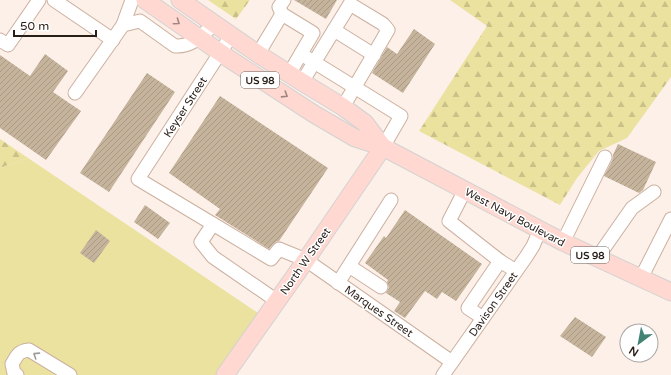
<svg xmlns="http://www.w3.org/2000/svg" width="671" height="375" viewBox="0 0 671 375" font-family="'Varela Round',sans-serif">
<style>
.forest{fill:url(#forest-firs)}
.park{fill:#eae29e}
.building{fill:url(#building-hatch)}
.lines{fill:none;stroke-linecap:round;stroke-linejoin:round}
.minor-casing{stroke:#ccb09f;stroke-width:15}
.major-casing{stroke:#d4d2d1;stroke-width:19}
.minor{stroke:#fff;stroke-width:13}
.major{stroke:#ffd8d1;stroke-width:17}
.oneway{stroke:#9f857e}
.oneway2{stroke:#9f9a98}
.labels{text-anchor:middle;stroke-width:3;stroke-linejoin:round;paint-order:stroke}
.shield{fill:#fff;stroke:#69625e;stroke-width:1}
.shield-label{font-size:10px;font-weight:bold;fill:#291f19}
.street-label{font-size:11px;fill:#291f19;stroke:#fff}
</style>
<defs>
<pattern id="forest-firs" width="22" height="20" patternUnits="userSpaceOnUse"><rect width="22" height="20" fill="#eae29e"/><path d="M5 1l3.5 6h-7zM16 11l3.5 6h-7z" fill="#c9c188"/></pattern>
<pattern id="building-hatch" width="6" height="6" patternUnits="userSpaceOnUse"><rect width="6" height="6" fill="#c5b49b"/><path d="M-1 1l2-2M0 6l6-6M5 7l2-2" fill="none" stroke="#a99a85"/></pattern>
</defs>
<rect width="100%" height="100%" fill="#fcf0e9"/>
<g class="forest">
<polygon points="208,0 250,0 236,19"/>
<polygon points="450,0 671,0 671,77 627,138 599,151 577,178 560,205 419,131 487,26"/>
<polygon points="0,139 28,158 0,168"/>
</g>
<polygon class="park" points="28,158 261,315 219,375 0,375 0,168"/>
<g class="building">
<polygon points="294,0 337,0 326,19"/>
<polygon points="414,29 435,44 403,93 372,73 387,47 397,54"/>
<polygon points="45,54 68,71 53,92 81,111 46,160 0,128 0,55 30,76"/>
<polygon points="147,73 175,92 109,192 80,173"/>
<polygon points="220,96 328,168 279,241 277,241 273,244 269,249 215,215 220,209 169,173"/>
<polygon points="618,144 656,162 643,190 639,193 604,176 612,161 613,155"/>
<polygon points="145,205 170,223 158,239 134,222"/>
<polygon points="405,210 482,264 456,301 442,292 437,299 425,291 405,318 394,311 400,302 386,293 389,288 387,282 388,280 365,263 384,236 386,238"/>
<polygon points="96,230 110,241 94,263 80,253"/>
<polygon points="575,317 606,337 592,357 560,336"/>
</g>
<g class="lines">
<defs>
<g id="minor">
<polyline points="54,0 113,40"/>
<polyline points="282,14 279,7 284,0"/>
<polyline points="123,25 132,0"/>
<polyline points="334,30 374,55"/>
<polyline points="0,40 8,45 39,0"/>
<polyline points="258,54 282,14 313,33 289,74"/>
<polyline points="301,54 401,116 383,147"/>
<polyline points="302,82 350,4 383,24 388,30 343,107"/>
<path d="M 75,93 L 123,25 L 140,21 L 175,46 C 192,47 203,35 214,24"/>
<polyline points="465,190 449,221 500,261 516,271"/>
<polyline points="213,224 138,179 231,36"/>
<polyline points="563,242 605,157"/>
<polyline points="597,258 632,208 654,192"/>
<polyline points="349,266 381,287"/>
<polyline points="641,278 671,219"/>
<polyline points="338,283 391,200"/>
<polyline points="277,301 213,257 201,242 213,224 271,259 279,249 306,260 452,362"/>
<polyline points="483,318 468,308 500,261"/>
<path d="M 17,375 L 14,373 L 12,364 C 17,356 18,351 29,350 L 70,375"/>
<polyline points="443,375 526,257 533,246 540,230"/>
</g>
<g id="major">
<polyline points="145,0 231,60 314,114 355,138 383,147 563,242 671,292"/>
<polyline points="180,0 258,54 302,82 343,107 365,123 383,147"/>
<polyline points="225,375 306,260 383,147"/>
</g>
</defs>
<use href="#minor" class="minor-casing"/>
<use href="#major" class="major-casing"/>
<use href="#minor" class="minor"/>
<use href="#major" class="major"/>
</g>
<defs><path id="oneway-chevron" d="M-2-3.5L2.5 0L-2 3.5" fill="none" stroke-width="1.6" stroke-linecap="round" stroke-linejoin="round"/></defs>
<g class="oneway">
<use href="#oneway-chevron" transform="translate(177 22) rotate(35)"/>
<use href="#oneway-chevron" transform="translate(285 95) rotate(32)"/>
</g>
<use class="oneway2" href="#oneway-chevron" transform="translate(36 355) rotate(-147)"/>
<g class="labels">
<g class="shield">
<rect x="241" y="72" width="38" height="16" rx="3"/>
<rect x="571" y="247" width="38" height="16" rx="3"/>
</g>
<g class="shield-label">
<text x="260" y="84">US 98</text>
<text x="590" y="259">US 98</text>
</g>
<g class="street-label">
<text transform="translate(185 107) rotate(-57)" y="4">Keyser Street</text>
<text transform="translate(515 217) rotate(28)" y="4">West Navy Boulevard</text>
<text transform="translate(305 261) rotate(-55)" y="4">North W Street</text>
<text transform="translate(493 304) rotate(-55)" y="4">Davison Street</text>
<text transform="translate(379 311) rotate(35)" y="4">Marques Street</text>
</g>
</g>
<g transform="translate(639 343) rotate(212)"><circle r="19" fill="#ffffff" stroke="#a9a5a3"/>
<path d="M0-3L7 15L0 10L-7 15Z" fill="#428373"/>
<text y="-6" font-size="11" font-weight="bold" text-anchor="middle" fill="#291f19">N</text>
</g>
<path d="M14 30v6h82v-6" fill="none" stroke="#291f19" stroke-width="2"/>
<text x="20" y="30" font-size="12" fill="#291f19" stroke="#ffffff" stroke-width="3" paint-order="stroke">50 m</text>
</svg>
